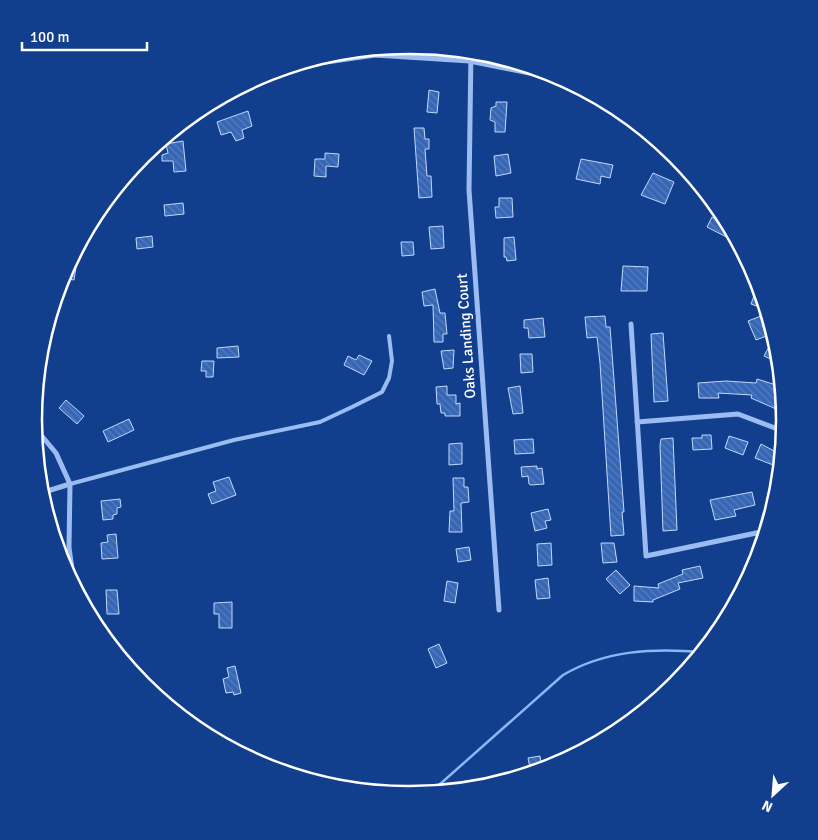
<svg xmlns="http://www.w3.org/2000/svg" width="818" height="840" viewBox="0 0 818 840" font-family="Signika,sans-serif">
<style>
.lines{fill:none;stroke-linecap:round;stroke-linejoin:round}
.stream{stroke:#8cb6f5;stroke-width:2.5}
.building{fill:url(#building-back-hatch);stroke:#c1d8fc}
.service{stroke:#9abcf1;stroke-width:4}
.minor{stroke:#9abcf1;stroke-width:5}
.tertiary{stroke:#9abcf1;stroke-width:9}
.labels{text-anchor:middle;stroke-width:5;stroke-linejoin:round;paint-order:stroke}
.street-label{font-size:15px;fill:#fff;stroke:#123f8d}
.rim{fill:none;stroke:#fff;stroke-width:2.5}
</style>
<defs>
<pattern id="building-back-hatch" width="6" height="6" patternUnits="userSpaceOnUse" patternTransform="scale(1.25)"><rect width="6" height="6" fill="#3666b4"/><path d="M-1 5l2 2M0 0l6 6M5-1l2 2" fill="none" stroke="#547dbf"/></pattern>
</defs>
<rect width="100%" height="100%" fill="#123f8d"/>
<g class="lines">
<path class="stream" d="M 430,793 L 563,675 C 606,650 653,648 702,652"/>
</g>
<g class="building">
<polygon points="429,90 439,92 437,113 427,112"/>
<polygon points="496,102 507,102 505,132 495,132 495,122 490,120 491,108 496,106"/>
<polygon points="248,111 252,126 242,130 244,138 236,141 231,132 221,135 217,122"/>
<polygon points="414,128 424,128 425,139 429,139 429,149 425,149 427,176 431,176 432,197 419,198"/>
<polygon points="183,141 186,171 174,172 173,161 162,161 162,155 168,153 166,144"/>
<polygon points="325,153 339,154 338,167 326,166 326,177 314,176 315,159 325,159"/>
<polygon points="508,154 511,173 496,176 494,156"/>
<polygon points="581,159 613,165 610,178 601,176 600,184 576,179"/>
<polygon points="653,173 674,182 665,204 641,195"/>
<polygon points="499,198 512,198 513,217 496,218 495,207 499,207"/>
<polygon points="183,203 184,214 165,216 164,205"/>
<polygon points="712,217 728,225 738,243 707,227"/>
<polygon points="443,226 444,248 431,249 429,227"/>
<polygon points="152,236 153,247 137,249 136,238"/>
<polygon points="514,237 516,260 507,261 506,257 504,257 504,238"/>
<polygon points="401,242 413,242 414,255 402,256"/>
<polygon points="68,266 76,267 74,280 62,278"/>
<polygon points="623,266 648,267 647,291 621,291"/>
<polygon points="758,285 764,304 762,308 751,304"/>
<polygon points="435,289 440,313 445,313 447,334 443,334 443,342 434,342 433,305 424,306 422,292"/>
<polygon points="605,316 606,327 610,327 624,512 622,512 624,535 611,536 600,363 597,337 587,338 585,317"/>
<polygon points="761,316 769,335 756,340 748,321"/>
<polygon points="543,318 545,337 529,338 528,328 524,328 524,320"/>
<polygon points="663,333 668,401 654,402 651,334"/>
<polygon points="774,337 777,347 779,363 764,356"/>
<polygon points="238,346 239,357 217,358 217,348"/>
<polygon points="454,350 453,368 444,369 441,351"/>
<polygon points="520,354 532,354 533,372 521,373"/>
<polygon points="359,355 372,361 364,375 344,365 348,356 356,360"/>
<polygon points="202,361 214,361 213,377 206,377 206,371 201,371"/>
<polygon points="757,379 776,385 774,393 781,395 782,393 783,412 751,398 752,395 718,393 719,398 699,398 698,383 726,381 756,383"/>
<polygon points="447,386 447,395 456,395 456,404 460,403 460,416 445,416 445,413 441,413 440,404 437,404 436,387"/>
<polygon points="520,386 523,413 513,414 508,388"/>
<polygon points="66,400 84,416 77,424 59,408"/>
<polygon points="129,419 134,430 108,442 103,431"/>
<polygon points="702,435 711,435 712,449 693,450 692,438 702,438"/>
<polygon points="729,436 748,442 743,455 725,448"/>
<polygon points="673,438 677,530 663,531 660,445 661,439"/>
<polygon points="533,439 534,453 515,454 514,440"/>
<polygon points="462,443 462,464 449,465 449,444"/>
<polygon points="761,444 778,453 773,465 755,458"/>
<polygon points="537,466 537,469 542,468 544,484 531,485 529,484 528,476 522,477 521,467"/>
<polygon points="229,477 236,495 212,504 208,494 216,491 213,482"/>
<polygon points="453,478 464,478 464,487 468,487 469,502 461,503 462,532 449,532 450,511 454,511"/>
<polygon points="752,492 755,505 734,510 736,516 715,520 710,500"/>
<polygon points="120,499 121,507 117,508 117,514 113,515 113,519 103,520 101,501"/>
<polygon points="548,509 551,520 545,521 547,528 535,531 531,513"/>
<polygon points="116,534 118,558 102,559 101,543 108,542 107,535"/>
<polygon points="551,543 552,565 538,566 537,544"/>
<polygon points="601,543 614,543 617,562 603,563"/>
<polygon points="469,547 471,560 458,562 456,549"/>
<polygon points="700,566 703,578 678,583 680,589 653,600 653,602 634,601 634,586 659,588 658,584 683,574 682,570"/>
<polygon points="616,570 630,585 620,594 606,579"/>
<polygon points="548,578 550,598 537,599 535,580"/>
<polygon points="447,581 458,583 455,603 444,601"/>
<polygon points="106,590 117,590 119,614 107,614"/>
<polygon points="232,602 232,628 219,628 219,614 214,614 214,603"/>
<polygon points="439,644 447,663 436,668 428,649"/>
<polygon points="235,666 241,693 234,695 233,692 226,693 223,679 229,677 227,668"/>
<polygon points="540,756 542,770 531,773 528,758"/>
</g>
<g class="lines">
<polyline class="service" points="70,484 234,440 320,422 352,407 382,392 389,378 392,361 389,336"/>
<g class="minor">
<polyline points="471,51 469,190 499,610"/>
<polyline points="631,324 646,556 766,531"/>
<polyline points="637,422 738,414 783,431"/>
<polyline points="35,428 56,453 70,484 69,547 74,585"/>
<polyline points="41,493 70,484"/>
</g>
<polyline class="tertiary" points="298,64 375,53 470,59 559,77"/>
</g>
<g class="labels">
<g class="street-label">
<text transform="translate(466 336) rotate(-94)" y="5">Oaks Landing Court</text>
</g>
</g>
<path d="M0 0H818V840H0ZM408 54H410A366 366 0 0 1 776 420V420A366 366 0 0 1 410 786H408A366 366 0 0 1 42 420V420A366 366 0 0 1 408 54Z" fill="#123f8d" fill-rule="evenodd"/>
<path class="rim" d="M408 54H410A366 366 0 0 1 776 420V420A366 366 0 0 1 410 786H408A366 366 0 0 1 42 420V420A366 366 0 0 1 408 54Z"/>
<g transform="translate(773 795) rotate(206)" stroke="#123f8d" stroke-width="4" paint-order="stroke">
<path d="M0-4L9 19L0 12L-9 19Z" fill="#ffffff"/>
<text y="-8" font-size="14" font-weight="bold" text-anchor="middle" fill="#ffffff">N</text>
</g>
<path d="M22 42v8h125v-8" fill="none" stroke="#ffffff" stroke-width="2.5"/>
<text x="30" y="42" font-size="15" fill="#ffffff" stroke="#123f8d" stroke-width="4" paint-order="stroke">100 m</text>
</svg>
